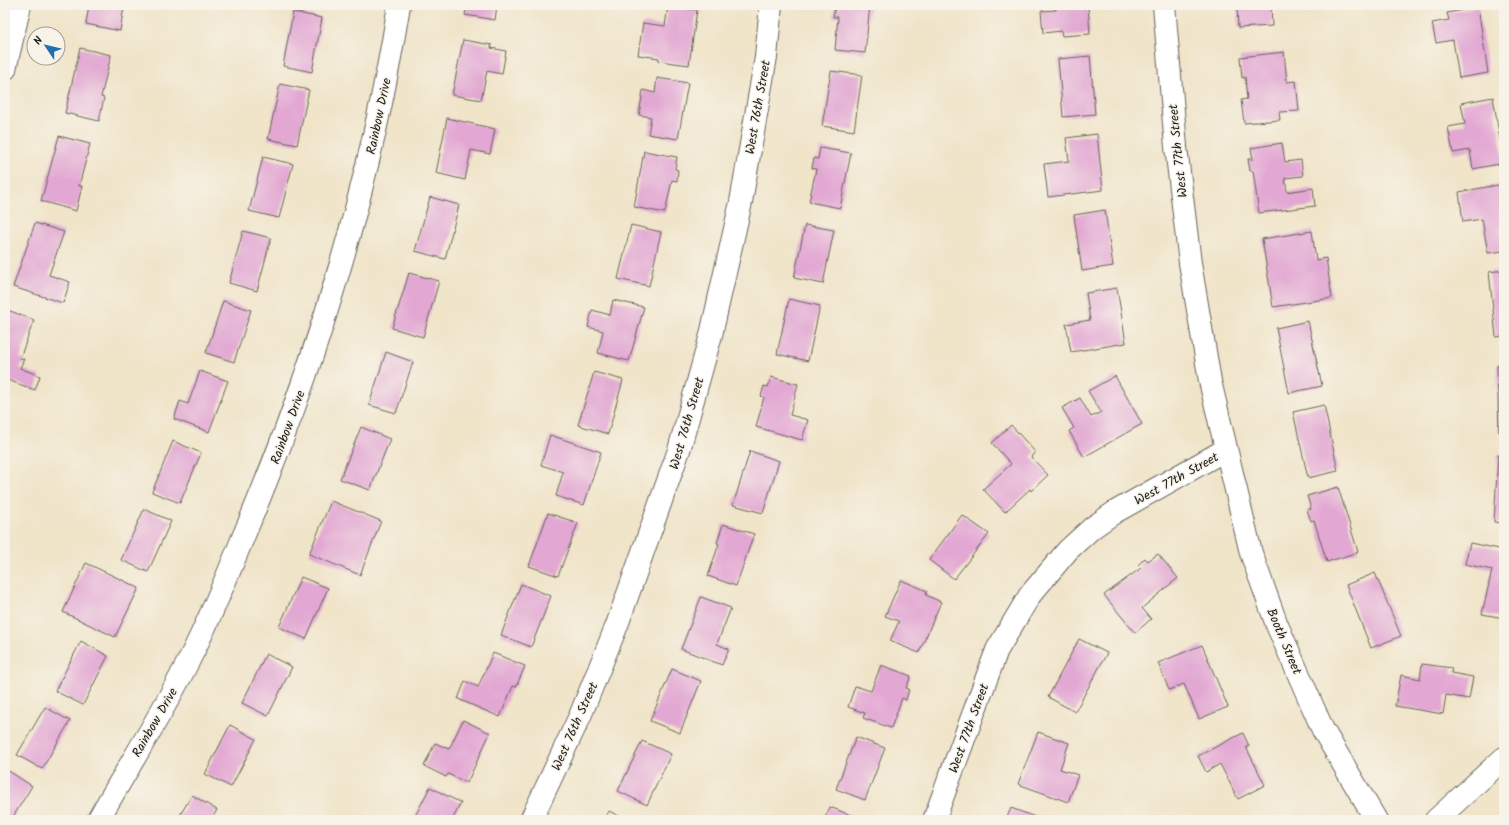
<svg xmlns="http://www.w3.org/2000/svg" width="1509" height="825" viewBox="0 0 1509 825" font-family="Kalam,sans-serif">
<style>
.building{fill:#e2a7d3}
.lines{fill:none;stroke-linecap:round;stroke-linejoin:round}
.minor-casing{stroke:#666259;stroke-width:24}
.minor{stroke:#fff;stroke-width:22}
.labels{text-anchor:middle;stroke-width:3;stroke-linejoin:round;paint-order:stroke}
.street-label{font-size:13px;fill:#1c1c1c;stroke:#f7f3e8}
</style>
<rect width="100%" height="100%" fill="#f7f3e8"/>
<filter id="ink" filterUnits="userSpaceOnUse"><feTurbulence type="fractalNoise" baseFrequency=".025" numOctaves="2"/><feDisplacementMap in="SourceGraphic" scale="8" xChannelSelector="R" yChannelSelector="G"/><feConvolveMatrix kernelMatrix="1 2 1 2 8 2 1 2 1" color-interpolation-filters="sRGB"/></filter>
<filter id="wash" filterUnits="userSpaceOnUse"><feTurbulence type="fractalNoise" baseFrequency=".012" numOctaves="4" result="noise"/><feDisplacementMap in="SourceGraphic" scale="16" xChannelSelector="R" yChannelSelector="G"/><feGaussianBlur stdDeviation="0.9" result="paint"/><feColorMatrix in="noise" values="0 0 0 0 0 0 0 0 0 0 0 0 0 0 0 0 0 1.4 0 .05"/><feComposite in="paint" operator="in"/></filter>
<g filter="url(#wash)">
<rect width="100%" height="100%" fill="#f0e4c9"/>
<g id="blocks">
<g class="building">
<polygon points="89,5 121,5 124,7 120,31 86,24"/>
<polygon points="467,5 497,5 495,20 465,15"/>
<polygon points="841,5 870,5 865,53 835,50 838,17 833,17 835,7 841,7"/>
<polygon points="1055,5 1088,5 1090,34 1062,36 1061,31 1043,33 1041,11 1056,10"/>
<polygon points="1237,5 1271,5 1272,26 1238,28"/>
<polygon points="668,6 697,10 689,65 659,61 659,58 638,55 643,23 665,26"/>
<polygon points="1478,7 1488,73 1459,78 1453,40 1436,43 1432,23 1449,20 1447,13"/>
<polygon points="293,12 322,18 312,72 283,66"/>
<polygon points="463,40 492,45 491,48 506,51 502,74 487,71 481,100 452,95"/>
<polygon points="80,48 111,55 101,97 104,98 99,121 65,113"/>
<polygon points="1284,52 1287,82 1296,81 1299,111 1279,112 1280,120 1244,123 1241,100 1247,99 1245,77 1242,78 1240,57"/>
<polygon points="1090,56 1095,114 1063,117 1058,59"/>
<polygon points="831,71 862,75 854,131 822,126"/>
<polygon points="657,78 688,83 678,139 648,134 651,117 639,115 643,90 655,93"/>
<polygon points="280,84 309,90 297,145 268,139"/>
<polygon points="1493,97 1504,163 1473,169 1470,150 1453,153 1448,127 1465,124 1461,103"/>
<polygon points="447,118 495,129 490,154 471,150 465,180 436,173"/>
<polygon points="1097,134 1103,190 1048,197 1044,164 1069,161 1066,138"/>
<polygon points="59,136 90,144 79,186 82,186 76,211 41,201"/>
<polygon points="1282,143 1285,162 1301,160 1303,176 1285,178 1287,192 1313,188 1315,206 1259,213 1253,171 1250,171 1248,159 1253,159 1251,148"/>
<polygon points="820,148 851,153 840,208 809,202 816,169 812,168 814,158 818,159"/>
<polygon points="644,151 677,157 675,169 678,170 677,181 672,180 665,213 634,207"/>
<polygon points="263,157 293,164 279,218 249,211"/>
<polygon points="1504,184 1504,251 1488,253 1482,219 1463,222 1459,192"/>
<polygon points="430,197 459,205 445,259 415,251"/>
<polygon points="1105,210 1113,266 1082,271 1074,215"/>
<polygon points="35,223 64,232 49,275 70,282 63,303 13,287"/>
<polygon points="631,225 661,232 649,286 618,279"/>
<polygon points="805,225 834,230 823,284 794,278"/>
<polygon points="243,231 271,238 257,291 229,283"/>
<polygon points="1312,231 1316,260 1326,258 1332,298 1273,307 1262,239"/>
<polygon points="1504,270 1504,336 1496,337 1489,272"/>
<polygon points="409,273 439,281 423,337 392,328"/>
<polygon points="1117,288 1126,343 1071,352 1066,324 1090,320 1086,293"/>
<polygon points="789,299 820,306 808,361 777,354"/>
<polygon points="613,300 644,307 629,361 598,353 603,331 588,327 592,310 610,315"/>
<polygon points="223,301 251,310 234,362 206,353"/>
<polygon points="5,309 34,320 20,358 24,359 20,368 40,376 35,390 5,379"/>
<polygon points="1308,321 1322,386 1289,393 1276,328"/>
<polygon points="386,352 413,362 396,413 369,405"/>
<polygon points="1497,365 1504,365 1504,431 1499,432"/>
<polygon points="200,371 228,381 209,432 174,419 180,401 188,404"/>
<polygon points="594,372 623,380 608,434 578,425"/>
<polygon points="1115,376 1142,424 1084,457 1069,431 1074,428 1062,408 1080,398 1091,417 1101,412 1088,391"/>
<polygon points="771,377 798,384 790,415 808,420 802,440 756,427 764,397 761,396 764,386 768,387"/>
<polygon points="1324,405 1338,471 1308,478 1293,412"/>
<polygon points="1011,425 1035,452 1031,457 1048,475 1031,491 1030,489 1005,512 983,489 1011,464 992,443"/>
<polygon points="361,427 390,439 370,490 340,479"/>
<polygon points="550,435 601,452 584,505 556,496 563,472 541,465"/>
<polygon points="173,441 201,453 180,503 152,492"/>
<polygon points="750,451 779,461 763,513 733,505"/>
<polygon points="1498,455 1504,456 1504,523 1494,522"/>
<polygon points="1338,487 1358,552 1327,562 1314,520 1311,521 1307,510 1311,509 1307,496"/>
<polygon points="331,501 381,521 360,575 309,554"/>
<polygon points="144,509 171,521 148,572 121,560"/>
<polygon points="548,513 578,523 558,576 529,566"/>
<polygon points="962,515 989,534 954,579 929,560"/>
<polygon points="723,524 754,534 736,586 708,576 719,544 717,543"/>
<polygon points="1470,543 1504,550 1504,618 1482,614 1492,570 1465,564"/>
<polygon points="1158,554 1178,578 1142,608 1151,619 1135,633 1104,595 1141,568 1138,565 1145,558 1148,561"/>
<polygon points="86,563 139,588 115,637 63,612"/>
<polygon points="1375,573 1401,636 1371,648 1346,585"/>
<polygon points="301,577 328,588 306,639 279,627"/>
<polygon points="901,580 927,591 926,595 941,602 919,653 890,641 899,621 885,616"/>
<polygon points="521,584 551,596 531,647 501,635"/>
<polygon points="701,597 731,608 717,644 729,649 722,665 681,649"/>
<polygon points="1079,639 1107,653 1075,712 1048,697"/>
<polygon points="81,641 108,656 83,705 55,691"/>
<polygon points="1202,645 1228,707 1199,719 1184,684 1169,690 1158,663"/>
<polygon points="493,653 525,666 516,687 513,686 500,717 458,699 465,681 478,687"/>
<polygon points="266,654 292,667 268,716 242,703"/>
<polygon points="1422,664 1452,668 1451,673 1473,677 1469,699 1446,695 1443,714 1395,706 1401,675 1420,679"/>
<polygon points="881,665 911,676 906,688 909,689 906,700 902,698 891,728 863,718 865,713 848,707 855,686 871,691"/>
<polygon points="672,669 701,681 680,733 650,721"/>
<polygon points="45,707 70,721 42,769 17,755"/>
<polygon points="463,720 490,733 467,783 448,774 446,777 424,766 435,743 449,749"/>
<polygon points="230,725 256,739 231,787 205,774"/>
<polygon points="1038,732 1069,743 1060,769 1078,775 1068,802 1018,784"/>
<polygon points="1243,733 1249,746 1246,747 1265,785 1238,799 1220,764 1206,772 1198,756"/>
<polygon points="856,737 885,748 865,800 836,789"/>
<polygon points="642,741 671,754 647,805 618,791"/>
<polygon points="7,770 32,786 11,820 5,820 5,774"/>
<polygon points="430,787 461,803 452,820 413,820"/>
<polygon points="192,795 217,810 211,820 177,820"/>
<polygon points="830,807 858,818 857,820 824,820"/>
<polygon points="1011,808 1043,820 1006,820"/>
<polygon points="609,811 627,820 604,820"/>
</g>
</g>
</g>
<g filter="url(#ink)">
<use href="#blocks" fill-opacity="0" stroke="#666259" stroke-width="1"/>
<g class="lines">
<defs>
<g id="minor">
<polyline points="1164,5 1176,147 1190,263 1210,381 1251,553 1277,625 1323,730 1376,820"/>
<polyline points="5,69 20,5"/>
<path d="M 98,820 C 128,767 162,714 189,660 C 210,619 227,577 244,535 C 316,365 370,188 399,5"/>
<polyline points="531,820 580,716 617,625 679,450 711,335 741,202 766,57 771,5"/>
<polyline points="934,820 997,650 1030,595 1068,550 1092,528 1115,512 1225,450"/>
<polyline points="1436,820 1504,758"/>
</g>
</defs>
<use href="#minor" class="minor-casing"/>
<use href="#minor" class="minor"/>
</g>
</g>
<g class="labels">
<g class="street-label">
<text transform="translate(757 107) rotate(-80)" y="5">West 76th Street</text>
<text transform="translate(378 116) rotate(-78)" y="5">Rainbow Drive</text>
<text transform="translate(1177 151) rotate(-96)" y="5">West 77th Street</text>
<text transform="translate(686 423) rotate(-74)" y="5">West 76th Street</text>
<text transform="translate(287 427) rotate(-70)" y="5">Rainbow Drive</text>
<text transform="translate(1176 478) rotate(-29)" y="5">West 77th Street</text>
<text transform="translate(1285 641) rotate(67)" y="5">Booth Street</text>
<text transform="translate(154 722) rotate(-60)" y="5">Rainbow Drive</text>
<text transform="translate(574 726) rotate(-66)" y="5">West 76th Street</text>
<text transform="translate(968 728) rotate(-70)" y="5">West 77th Street</text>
</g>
</g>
<rect width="1509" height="825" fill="none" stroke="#f7f3e8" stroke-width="20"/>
<g transform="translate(46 46) rotate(305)"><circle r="19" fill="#f7f3e8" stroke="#9f9d96"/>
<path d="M0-3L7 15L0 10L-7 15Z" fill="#1f6fb2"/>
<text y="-6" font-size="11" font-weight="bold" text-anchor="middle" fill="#1c1c1c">N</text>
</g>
</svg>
